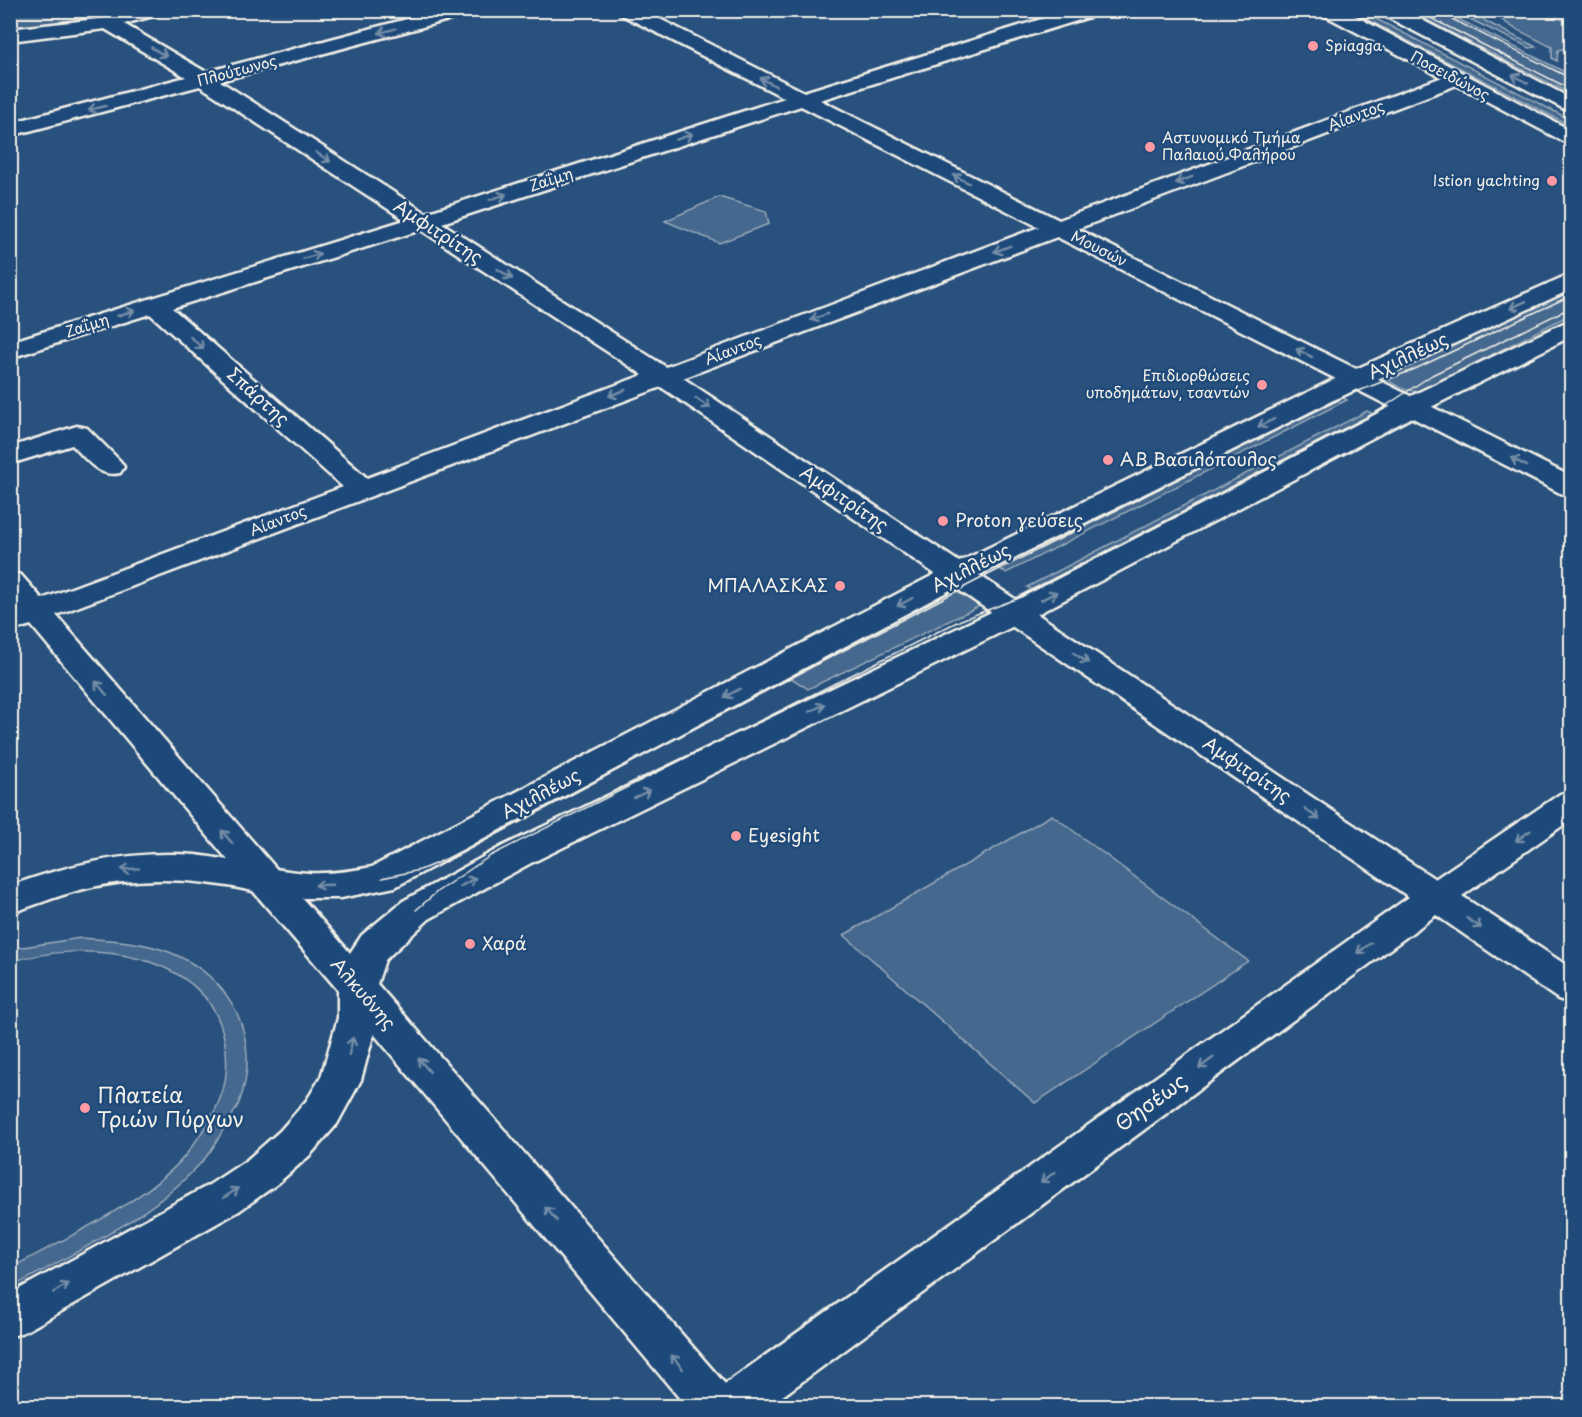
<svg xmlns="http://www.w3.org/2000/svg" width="1582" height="1417" viewBox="0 0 1582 1417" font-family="'Playpen Sans',sans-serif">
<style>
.green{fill:#45688e;stroke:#9cacbb;stroke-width:1.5}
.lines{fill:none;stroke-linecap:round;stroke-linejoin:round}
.street-casing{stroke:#f4f1e8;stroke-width:5}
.secondary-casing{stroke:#f4f1e8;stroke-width:5}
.highway-casing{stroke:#f4f1e8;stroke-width:5}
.street{fill:#1f4a7a;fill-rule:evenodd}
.secondary{fill:#1f4a7a;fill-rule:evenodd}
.highway{fill:#1f4a7a;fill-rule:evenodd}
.tram{stroke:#f4f1e8;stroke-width:1.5}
.oneway{stroke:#748da6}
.poi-dot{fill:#ff9aa2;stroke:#1f4a7a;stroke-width:2}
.labels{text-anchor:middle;stroke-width:5;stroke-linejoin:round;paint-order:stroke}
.far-poi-label{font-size:15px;fill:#f4f1e8;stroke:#1f4a7a;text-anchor:start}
.far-street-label{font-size:15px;fill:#f4f1e8;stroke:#1f4a7a}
.street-label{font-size:18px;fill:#f4f1e8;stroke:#1f4a7a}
.poi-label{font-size:18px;fill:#f4f1e8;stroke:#1f4a7a;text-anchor:start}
.near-poi-label{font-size:21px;fill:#f4f1e8;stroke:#1f4a7a;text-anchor:start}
.near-street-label{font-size:21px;fill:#f4f1e8;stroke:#1f4a7a}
</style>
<rect width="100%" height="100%" fill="#28517e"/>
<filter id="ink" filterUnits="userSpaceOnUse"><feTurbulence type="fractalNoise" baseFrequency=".0167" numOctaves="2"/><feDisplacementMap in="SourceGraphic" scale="12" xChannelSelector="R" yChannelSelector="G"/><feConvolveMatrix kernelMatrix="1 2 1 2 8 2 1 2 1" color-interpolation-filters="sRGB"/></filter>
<g filter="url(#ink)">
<g class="green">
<polygon points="11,11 144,11 104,21 11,30"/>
<polygon points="1351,11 1361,11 1571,120 1571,126"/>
<polygon points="1409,11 1442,11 1571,75 1571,94"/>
<polygon points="1453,11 1473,11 1487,22 1536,47 1530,48"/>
<polygon points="1489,11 1540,11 1571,23 1571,47 1558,50 1557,61 1552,58 1552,47 1514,28"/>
<polygon points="719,197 766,211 769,224 719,243 665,221"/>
<path d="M 1571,290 L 1571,314 L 1421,391 C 1408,393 1394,385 1384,377 L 1390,372 Z"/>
<polygon points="1336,394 1347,400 1006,573 995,566"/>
<polygon points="1367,411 1380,417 1040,594 1027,587"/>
<polygon points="950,587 980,606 808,689 785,674"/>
<polygon points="1052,815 1248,961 1035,1103 844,935"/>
<path d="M 80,938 C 110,940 141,941 169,952 C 232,976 263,1039 239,1103 C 235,1112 228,1121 223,1130 C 218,1139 213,1149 206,1157 C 155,1217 78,1250 11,1288 L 11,1268 C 63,1239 157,1197 191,1148 C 201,1134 213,1117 219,1101 C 227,1083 228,1062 225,1043 C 211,950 83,939 11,962 L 11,949 Z"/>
</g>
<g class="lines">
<defs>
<g id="street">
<path d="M 131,10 L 162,10 L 160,14 L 124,24 L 206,72 L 441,10 L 473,10 L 471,14 L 220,81 L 426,213 L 785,98 L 620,14 L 618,10 L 642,10 L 804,92 L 1071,10 L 1101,10 L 1099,14 L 820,100 L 1059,220 L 1448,75 L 1462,75 L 1465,79 L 1462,83 L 1077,229 L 1572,477 L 1572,496 L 1562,494 L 1057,237 L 683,378 L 1435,879 L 1560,794 L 1572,790 L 1572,819 L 1462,896 L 1572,969 L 1572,1003 L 1558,999 L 1436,915 L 769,1406 L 686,1406 L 343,997 L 338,987 L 343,977 L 357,973 L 371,977 L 725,1384 L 1409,897 L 661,387 L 56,615 L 279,872 L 284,881 L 279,890 L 266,894 L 253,890 L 31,625 L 10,631 L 10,611 L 17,609 L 10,601 L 10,572 L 21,575 L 42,599 L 343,487 L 150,314 L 10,358 L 10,342 L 405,220 L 200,86 L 10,136 L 10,123 L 186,77 L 105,29 L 10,41 L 10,29 L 106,18 ZM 801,106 L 1039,227 L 666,367 L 442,223 ZM 421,230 L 643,375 L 367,478 L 172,308 Z"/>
<path d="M 77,426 L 87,428 L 120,461 L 124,467 L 120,473 C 98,478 87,459 72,445 L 10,464 L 10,447 Z"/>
</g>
<path id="secondary" d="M 1572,273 L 1572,289 L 1365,385 L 967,581 L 395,887 L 341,898 L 302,898 L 350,953 L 362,935 L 403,901 L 503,846 L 1004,606 L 1417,393 L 1572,319 L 1572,336 L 1435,405 L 1026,620 L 529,864 L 429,919 L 385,960 L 376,987 L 378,1018 L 361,1080 L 337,1124 L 310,1155 L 277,1184 L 239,1211 L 26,1331 L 10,1337 L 10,1294 L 209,1185 L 247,1160 L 280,1131 L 307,1100 L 321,1077 L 338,1018 L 338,990 L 253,891 C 193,878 136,875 76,891 C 54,897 33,906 10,913 L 10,886 C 70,864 132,850 195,855 C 233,859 270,871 308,873 C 330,874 351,871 372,867 L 945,569 L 1347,373 Z"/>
<g id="highway">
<polygon points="1320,10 1344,10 1572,131 1572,146 1322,14"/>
<polygon points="1379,10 1403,10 1572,99 1572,113 1381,14"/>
</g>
</defs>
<use href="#street" class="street-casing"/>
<use href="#secondary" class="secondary-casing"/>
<use href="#highway" class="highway-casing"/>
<use href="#street" class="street"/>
<use href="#secondary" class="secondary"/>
<use href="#highway" class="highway"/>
<g class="tram">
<polyline points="1415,10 1572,90"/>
<polyline points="1440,13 1572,79"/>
<polyline points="382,878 420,870 444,860 974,582 1333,401 1415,369 1572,295"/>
<polyline points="416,910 438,891 490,856 961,620 1019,598 1369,417 1432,375 1572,307"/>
</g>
</g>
<defs><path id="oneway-shaft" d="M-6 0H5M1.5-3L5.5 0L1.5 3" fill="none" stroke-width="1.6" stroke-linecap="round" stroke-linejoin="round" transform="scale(1.5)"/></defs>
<g class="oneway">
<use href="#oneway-shaft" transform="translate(387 31) rotate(165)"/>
<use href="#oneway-shaft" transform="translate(159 52) rotate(31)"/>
<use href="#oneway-shaft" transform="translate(1520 79) rotate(-152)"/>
<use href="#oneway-shaft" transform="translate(768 82) rotate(-153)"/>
<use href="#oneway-shaft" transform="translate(97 108) rotate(166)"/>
<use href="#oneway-shaft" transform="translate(684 137) rotate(-18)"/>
<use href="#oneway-shaft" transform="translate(323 157) rotate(33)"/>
<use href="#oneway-shaft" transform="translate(961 179) rotate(-153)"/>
<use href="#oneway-shaft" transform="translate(1184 180) rotate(159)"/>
<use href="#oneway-shaft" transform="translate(498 197) rotate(-18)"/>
<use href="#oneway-shaft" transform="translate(1002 249) rotate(159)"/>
<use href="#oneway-shaft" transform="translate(312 256) rotate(-17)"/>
<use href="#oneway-shaft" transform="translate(505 274) rotate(33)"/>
<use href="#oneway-shaft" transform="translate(1518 305) rotate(155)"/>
<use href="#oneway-shaft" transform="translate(126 313) rotate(-18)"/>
<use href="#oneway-shaft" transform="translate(819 317) rotate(159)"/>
<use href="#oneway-shaft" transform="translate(197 343) rotate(42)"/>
<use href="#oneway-shaft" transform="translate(1304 353) rotate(-153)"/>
<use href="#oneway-shaft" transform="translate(617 393) rotate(160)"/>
<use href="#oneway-shaft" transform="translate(703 403) rotate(34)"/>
<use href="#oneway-shaft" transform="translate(1266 423) rotate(154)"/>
<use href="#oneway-shaft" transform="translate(1519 462) rotate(-153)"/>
<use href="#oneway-shaft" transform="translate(1049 596) rotate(-27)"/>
<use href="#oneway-shaft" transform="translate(905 602) rotate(152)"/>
<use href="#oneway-shaft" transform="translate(1081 658) rotate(34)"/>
<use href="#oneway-shaft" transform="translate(101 688) rotate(-130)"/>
<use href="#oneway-shaft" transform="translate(732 693) rotate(152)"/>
<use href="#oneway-shaft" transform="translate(817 708) rotate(-26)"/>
<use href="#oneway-shaft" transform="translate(642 794) rotate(-26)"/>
<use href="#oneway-shaft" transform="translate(1312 814) rotate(34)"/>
<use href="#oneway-shaft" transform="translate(1523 836) rotate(145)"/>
<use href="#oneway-shaft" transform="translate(227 837) rotate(-130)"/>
<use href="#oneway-shaft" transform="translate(130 869) rotate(176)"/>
<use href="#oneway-shaft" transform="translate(468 882) rotate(-29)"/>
<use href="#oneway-shaft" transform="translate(324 885) rotate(178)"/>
<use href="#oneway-shaft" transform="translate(1474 923) rotate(34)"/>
<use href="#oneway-shaft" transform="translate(1364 948) rotate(144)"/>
<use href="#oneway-shaft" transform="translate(351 1046) rotate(-76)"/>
<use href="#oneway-shaft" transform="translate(1206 1063) rotate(144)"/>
<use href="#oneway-shaft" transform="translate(424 1065) rotate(-130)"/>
<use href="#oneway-shaft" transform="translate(1048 1177) rotate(144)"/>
<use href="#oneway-shaft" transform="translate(231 1193) rotate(-34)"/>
<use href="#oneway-shaft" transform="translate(551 1214) rotate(-130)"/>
<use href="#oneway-shaft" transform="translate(61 1288) rotate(-30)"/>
<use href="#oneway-shaft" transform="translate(677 1362) rotate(-130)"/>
</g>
</g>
<g class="poi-dot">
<circle cx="1313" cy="46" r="6"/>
<circle cx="1150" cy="147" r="6"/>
<circle cx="1552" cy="181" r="6"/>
<circle cx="1262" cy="385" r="6"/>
<circle cx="1108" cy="460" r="6"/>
<circle cx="943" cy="521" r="6"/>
<circle cx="840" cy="586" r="6"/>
<circle cx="736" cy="836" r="6"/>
<circle cx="470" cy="944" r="6"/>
<circle cx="85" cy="1108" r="6"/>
</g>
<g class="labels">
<g class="far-poi-label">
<text x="1325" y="51">Spiagga</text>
<text x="1162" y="143">Αστυνομικό Τμήμα<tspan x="1162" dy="17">Παλαιού Φαλήρου</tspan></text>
<text x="1540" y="186" text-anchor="end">Istion yachting</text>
<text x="1250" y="381" text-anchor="end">Επιδιορθώσεις<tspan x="1250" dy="17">υποδημάτων, τσαντών</tspan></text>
</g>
<g class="far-street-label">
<text transform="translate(237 71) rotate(-15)" y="5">Πλούτωνος</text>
<text transform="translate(1450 76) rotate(28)" y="5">Ποσειδώνος</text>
<text transform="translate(1356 116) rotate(-21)" y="5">Αίαντος</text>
<text transform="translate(551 180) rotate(-18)" y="5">Ζαΐμη</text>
<text transform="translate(1099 249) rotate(27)" y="5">Μουσών</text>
<text transform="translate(87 326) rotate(-18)" y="5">Ζαΐμη</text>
<text transform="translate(733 350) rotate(-21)" y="5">Αίαντος</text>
<text transform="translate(278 521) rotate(-21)" y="5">Αίαντος</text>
</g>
<g class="street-label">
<text transform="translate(438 232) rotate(33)" y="6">Αμφιτρίτης</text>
<text transform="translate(1408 356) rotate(-25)" y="6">Αχιλλέως</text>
<text transform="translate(258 397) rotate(42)" y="6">Σπάρτης</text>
<text transform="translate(844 499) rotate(34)" y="6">Αμφιτρίτης</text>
<text transform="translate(971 568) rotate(-27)" y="6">Αχιλλέως</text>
<text transform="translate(1247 770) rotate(34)" y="6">Αμφιτρίτης</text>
<text transform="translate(541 794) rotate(-28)" y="6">Αχιλλέως</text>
<text transform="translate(363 994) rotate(49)" y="6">Αλκυόνης</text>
</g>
<g class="poi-label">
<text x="1120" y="466">ΑΒ Βασιλόπουλος</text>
<text x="955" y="527">Proton γεύσεις</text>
<text x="828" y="592" text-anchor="end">ΜΠΑΛΑΣΚΑΣ</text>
<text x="748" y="842">Eyesight</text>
<text x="482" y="950">Χαρά</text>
</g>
<g class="near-poi-label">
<text x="97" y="1103">Πλατεία<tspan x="97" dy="24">Τριών Πύργων</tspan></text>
</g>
<g class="near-street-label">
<text transform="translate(1151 1103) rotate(-36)" y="7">Θησέως</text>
</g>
</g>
<rect width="1582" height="1417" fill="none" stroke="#1f4a7a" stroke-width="36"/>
<rect x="18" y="18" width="1546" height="1381" fill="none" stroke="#f4f1e8" stroke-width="2" filter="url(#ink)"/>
</svg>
